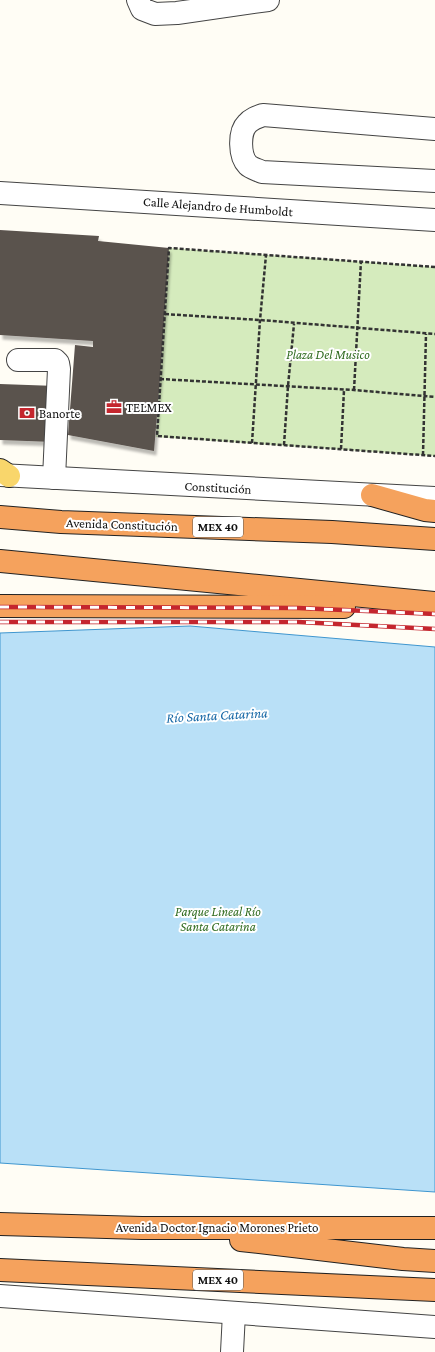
<svg xmlns="http://www.w3.org/2000/svg" width="435" height="1352" viewBox="0 0 435 1352" font-family="'Crimson Pro',serif">
<style>
.green{fill:#d5ebbd}
.water{fill:#b9e0f7;stroke:#3f96cf}
.building{fill:#5a524d;filter:url(#shadow)}
.lines{fill:none;stroke-linecap:round;stroke-linejoin:round}
.minor-casing{stroke:#444;stroke-width:24}
.major-casing{stroke:#222;stroke-width:24}
.highway-casing{stroke:#222;stroke-width:24}
.path{stroke:#333;stroke-width:2.5;stroke-dasharray:4 2;stroke-linecap:butt}
.minor{stroke:#fff;stroke-width:22}
.major{stroke:#f9d66b;stroke-width:22}
.highway{stroke:#f5a25d;stroke-width:22}
.rail-casing{stroke:#c4262e;stroke-width:4.5}
.rail{stroke:#fff;stroke-width:3;stroke-dasharray:9;stroke-linecap:butt}
.labels{text-anchor:middle;stroke-width:4;stroke-linejoin:round;paint-order:stroke}
.shield{fill:#fff;stroke:#585858;stroke-width:1}
.shield-label{font-size:12px;font-weight:bold;fill:#111}
.street-label{font-size:13px;fill:#111;stroke:#fff}
.park-label{font-size:13px;font-style:italic;fill:#2f6b1f;stroke:#fff}
.poi-label{font-size:13px;fill:#111;stroke:#fff;text-anchor:start}
.water-label{font-size:14px;font-style:italic;fill:#1768a6;stroke:#fff}
</style>
<defs>
<filter id="shadow"><feDropShadow dx="2.5" dy="4.5" stdDeviation="1" flood-color="#0004"/></filter>
</defs>
<rect width="100%" height="100%" fill="#fffdf5"/>
<polygon class="green" points="169,248 435,267 435,456 156,437"/>
<polygon class="water" points="190,626 435,647 435,1192 0,1163 0,633"/>
<g class="building">
<polygon points="0,230 99,236 98,241 169,248 160,379 154,451 68,435 75,345 93,347 93,341 0,335"/>
<polygon points="0,384 56,386 54,442 0,440"/>
</g>
<g class="lines">
<defs>
<g id="minor">
<polyline points="138,0 142,9 155,14 177,13 268,0"/>
<path d="M 435,129 L 263,115 C 257,117 251,119 247,124 C 239,132 239,156 248,165 C 251,168 258,170 262,172 L 435,181"/>
<polyline points="0,193 435,220"/>
<polyline points="18,360 55,360 58,363 59,369 54,478"/>
<polyline points="0,475 435,498"/>
<polyline points="0,1296 435,1327"/>
<polyline points="232,1352 234,1313"/>
</g>
<polyline id="major" points="0,470 9,476"/>
<g id="highway">
<polyline points="372,495 425,510 435,511"/>
<polyline points="0,517 61,522 332,532 435,539"/>
<polyline points="0,561 435,603"/>
<polyline points="0,606 344,607"/>
<polyline points="0,1224 142,1228 435,1228"/>
<polyline points="241,1240 403,1259 435,1261"/>
<polyline points="0,1270 435,1290"/>
</g>
</defs>
<use href="#minor" class="minor-casing"/>
<use href="#major" class="major-casing"/>
<use href="#highway" class="highway-casing"/>
<g class="path">
<polyline points="435,267 169,248 157,436 435,456"/>
<polyline points="165,314 260,320 435,334"/>
<polyline points="160,379 354,390 435,397"/>
<polyline points="354,390 361,261"/>
<polyline points="252,443 260,320 266,255"/>
<polyline points="284,445 288,386 294,324"/>
<polyline points="341,449 344,390"/>
<polyline points="423,455 426,334"/>
</g>
<use href="#minor" class="minor"/>
<use href="#major" class="major"/>
<use href="#highway" class="highway"/>
<defs>
<g id="rail">
<polyline points="0,607 298,608 435,614"/>
<polyline points="0,622 298,622 435,629"/>
</g>
</defs>
<use href="#rail" class="rail-casing"/>
<use href="#rail" class="rail"/>
</g>
<defs>
<symbol id="office-bare" viewBox="-9 -9 18 18"><path d="M-6-3h4V-5.5h4V-3h4V5H-6ZM-1-4.5V-3h2v-1.5ZM-6 0V1H6V0Z" fill="#c4262e" stroke="#fff" stroke-width="2.5" paint-order="stroke"/></symbol>
<symbol id="bank-bare" viewBox="-9 -9 18 18"><path d="M-6-4H6V4H-6ZM0-2.3a2.3 2.3 0 1 0 0 4.6a2.3 2.3 0 1 0 0-4.6Z" fill="#c4262e" stroke="#fff" stroke-width="2.5" paint-order="stroke"/></symbol>
</defs>
<g fill-rule="evenodd">
<use href="#office-bare" x="103" y="396" width="22" height="22"/>
<use href="#bank-bare" x="16" y="402" width="22" height="22"/>
</g>
<g class="labels">
<g class="shield">
<rect x="193" y="517" width="50" height="20" rx="3"/>
<rect x="193" y="1270" width="50" height="20" rx="3"/>
</g>
<g class="shield-label">
<text x="218" y="531">MEX 40</text>
<text x="218" y="1284">MEX 40</text>
</g>
<g class="street-label">
<text transform="translate(218 206) rotate(4)" y="5">Calle Alejandro de Humboldt</text>
<text transform="translate(218 487) rotate(3)" y="5">Constitución</text>
<text transform="translate(122 524) rotate(2)" y="5">Avenida Constitución</text>
<text x="217" y="1232">Avenida Doctor Ignacio Morones Prieto</text>
</g>
<g class="park-label">
<text x="328" y="359">Plaza Del Musico</text>
<text x="218" y="916">Parque Lineal Río<tspan x="218" dy="15">Santa Catarina</tspan></text>
</g>
<g class="poi-label">
<text x="126" y="412">TELMEX</text>
<text x="39" y="418">Banorte</text>
</g>
<g class="water-label">
<text transform="translate(217 715) rotate(-3)" y="5">Río Santa Catarina</text>
</g>
</g>
</svg>
